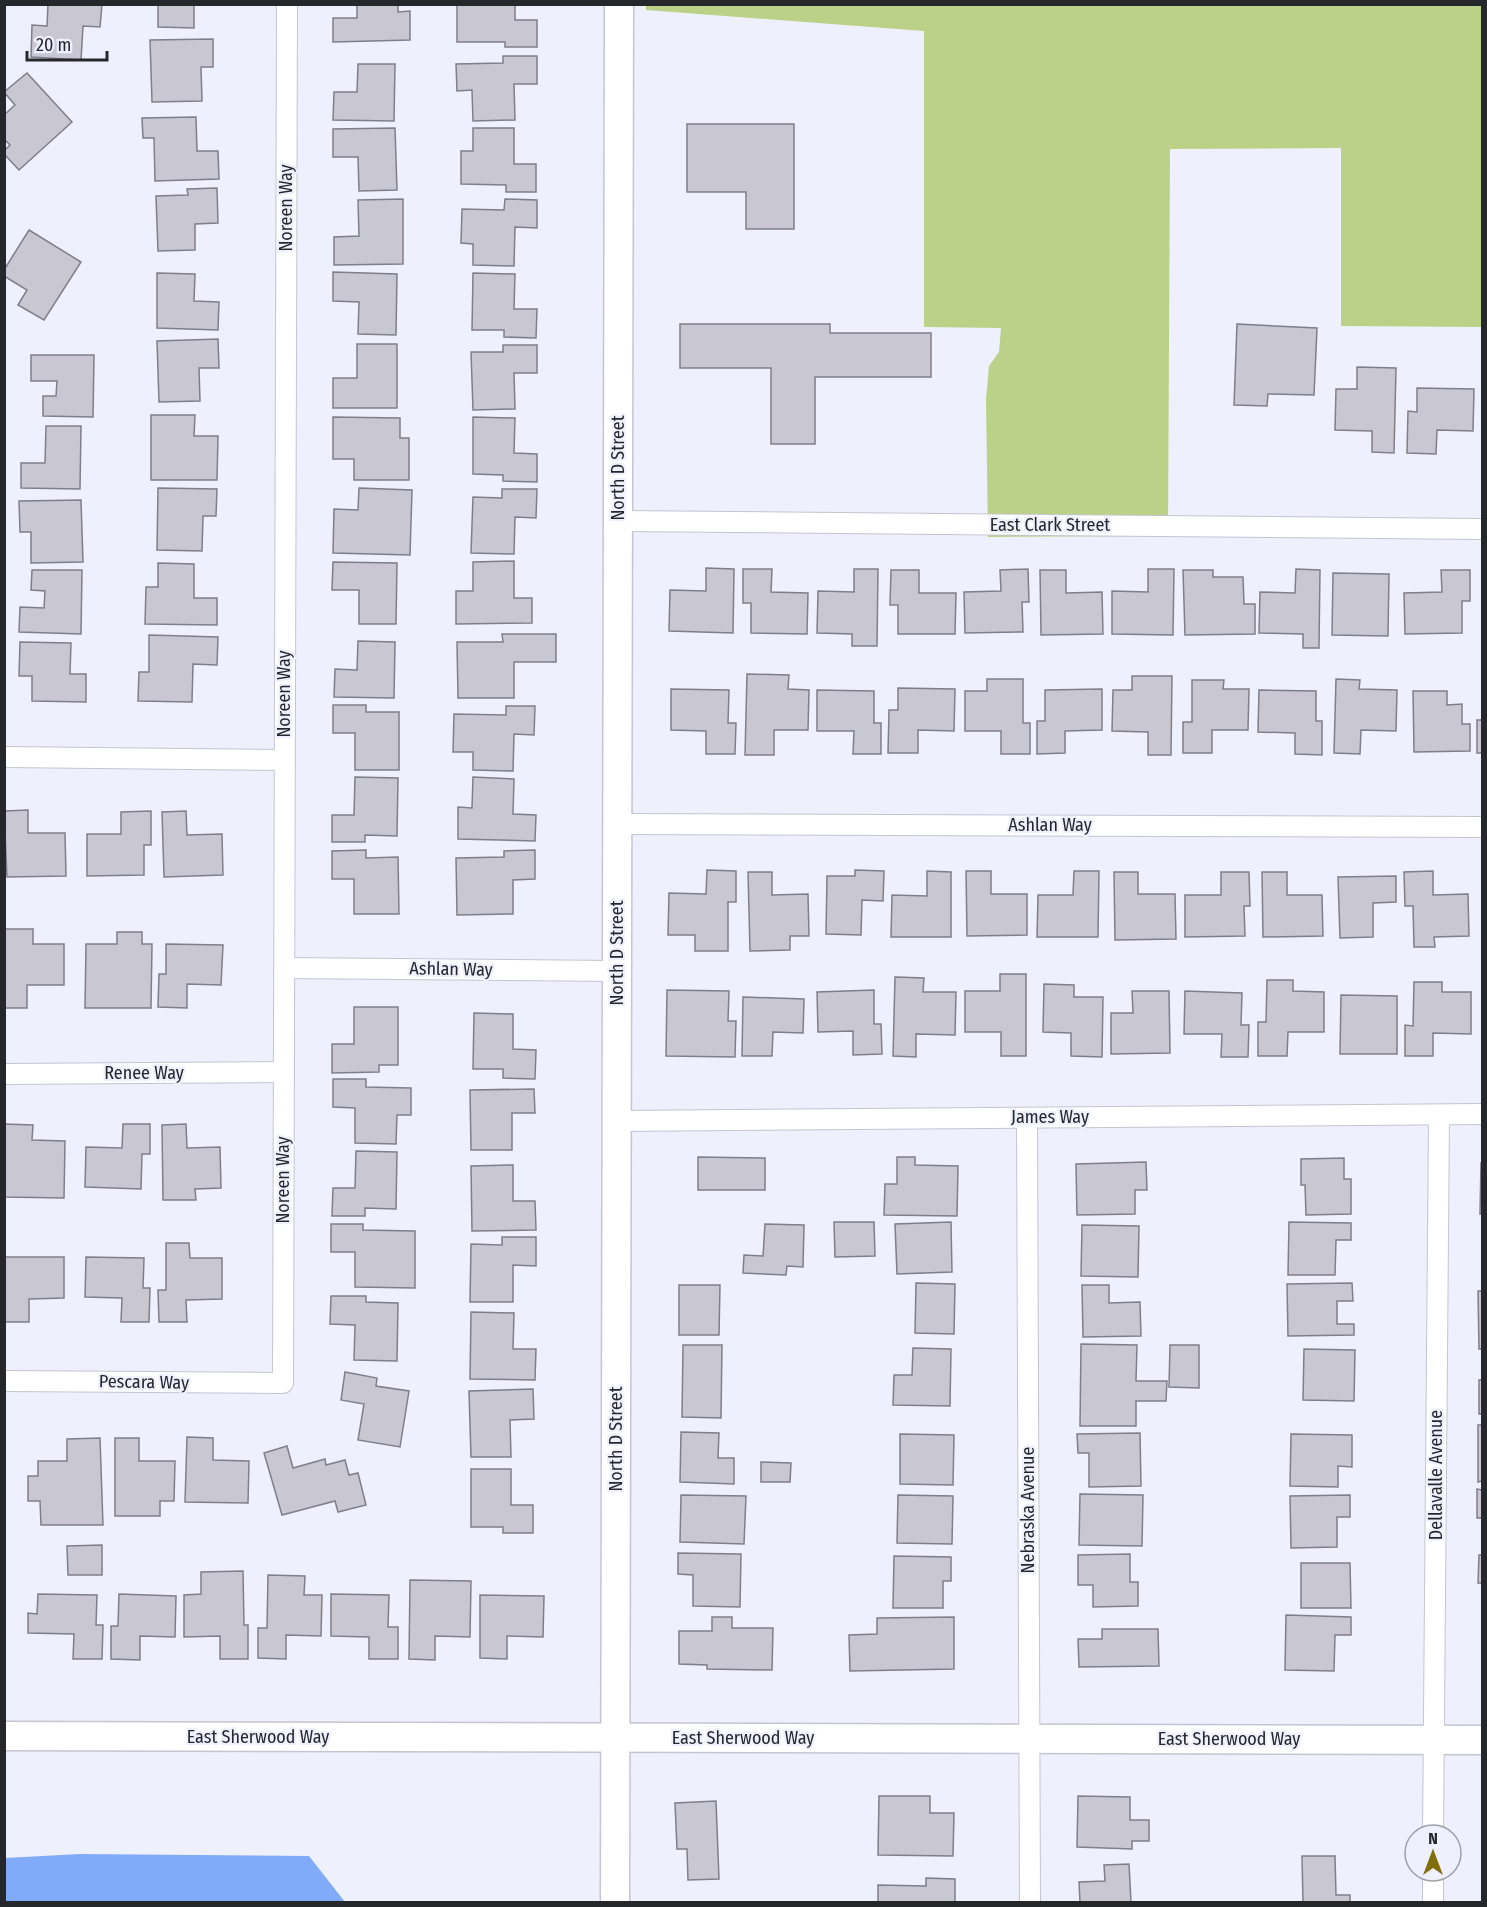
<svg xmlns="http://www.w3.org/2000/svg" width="1487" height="1907" viewBox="0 0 1487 1907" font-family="'Fira Sans Condensed',sans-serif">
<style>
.green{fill:#bcd188}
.water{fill:#81abf8}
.building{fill:#c9c7d2;stroke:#807e88;stroke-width:1.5}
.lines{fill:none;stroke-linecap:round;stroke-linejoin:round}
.street-casing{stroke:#c3c5d0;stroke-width:22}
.secondary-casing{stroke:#c3c5d0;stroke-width:31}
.street{stroke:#fff;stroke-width:20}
.secondary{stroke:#fff;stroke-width:28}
.labels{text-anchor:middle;stroke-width:4.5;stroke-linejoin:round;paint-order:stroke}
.street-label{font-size:18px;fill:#26272b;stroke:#eef1fd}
</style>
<rect width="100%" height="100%" fill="#eef1fd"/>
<polygon class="green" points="646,5 1482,5 1482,327 1341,326 1341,148 1170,149 1168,536 988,537 986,399 989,366 999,352 1001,328 924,327 924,31 646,10"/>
<polygon class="water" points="80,1854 309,1856 345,1902 5,1902 5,1858"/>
<g class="building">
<polygon points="48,4 102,4 100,27 83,26 81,60 31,57 32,25 47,26"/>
<polygon points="158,4 194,4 194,28 158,27"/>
<polygon points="357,4 398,4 398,12 410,11 410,40 333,42 333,18 357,18"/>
<polygon points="457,4 515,4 515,20 537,20 537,47 505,47 505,42 457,42"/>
<polygon points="213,39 213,67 201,67 202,101 152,102 150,40"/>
<polygon points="503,56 537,56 537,84 514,84 515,120 473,121 472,90 457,91 456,64 503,63"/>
<polygon points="358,64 395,64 394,121 333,120 334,92 357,92"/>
<polygon points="27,73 72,122 19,170 4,154 4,151 10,145 4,139 4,115 15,105 4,92"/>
<polygon points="196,117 197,151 218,151 219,179 155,181 154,138 143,138 142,118"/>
<polygon points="687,124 794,124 794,229 746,229 746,192 687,192"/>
<polygon points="395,128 397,190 359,191 358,157 333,157 333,129"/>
<polygon points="473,128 514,128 514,164 536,164 536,192 506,192 506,185 461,184 461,151 473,151"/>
<polygon points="217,188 218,223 195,224 195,250 158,251 156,196 188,195 187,189"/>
<polygon points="403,199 403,264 334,265 334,237 359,236 358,200"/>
<polygon points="505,199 537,200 537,228 515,227 514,266 473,265 473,244 461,243 462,209 504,210"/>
<polygon points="29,230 81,262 44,320 18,305 27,290 4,276 4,270"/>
<polygon points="333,272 397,274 396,335 358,334 359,302 333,301"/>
<polygon points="157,273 195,274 194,301 219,302 218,330 157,328"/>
<polygon points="473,273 515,274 514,309 537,309 536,338 504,337 504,330 472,330"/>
<polygon points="680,324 830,324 830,333 931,333 931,377 815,377 815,444 771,444 771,368 680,368"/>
<polygon points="1237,324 1317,328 1314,395 1268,394 1267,406 1234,405"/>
<polygon points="218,339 219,368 199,368 200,401 159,402 157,341"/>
<polygon points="357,344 397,344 397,408 333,408 333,378 357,378"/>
<polygon points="503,345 537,345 537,373 514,373 515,409 473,410 471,352 503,352"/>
<polygon points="31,355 94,355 93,417 43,416 43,396 56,396 57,381 31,381"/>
<polygon points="1357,367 1396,368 1394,453 1372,452 1372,431 1335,430 1336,389 1357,389"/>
<polygon points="1417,388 1474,389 1473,431 1437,430 1436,454 1407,453 1408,411 1417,412"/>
<polygon points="151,415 195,415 194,436 218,436 217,480 151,480"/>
<polygon points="333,417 400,418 400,438 409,438 409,480 354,480 354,459 333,459"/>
<polygon points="473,417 515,418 514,453 537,454 537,482 503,481 503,475 473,474"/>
<polygon points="46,426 81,426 80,489 21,488 21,463 45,463"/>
<polygon points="158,488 217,489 216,516 203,516 202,551 157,550"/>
<polygon points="359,488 412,490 410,555 333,553 334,509 358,510"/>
<polygon points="502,489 537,489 536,518 515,517 514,554 471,553 473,497 502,498"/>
<polygon points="81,500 83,562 31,563 31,532 20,532 19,501"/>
<polygon points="514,561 514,598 532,598 532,623 456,624 456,591 473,591 473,562"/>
<polygon points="333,562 397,563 396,624 359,624 359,590 332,590"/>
<polygon points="158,563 194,564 194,598 217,598 217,625 145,624 146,587 158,587"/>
<polygon points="706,568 734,569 733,633 669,631 670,590 706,591"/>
<polygon points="743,569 772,569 771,592 808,593 807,634 751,633 751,603 743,603"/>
<polygon points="854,569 878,569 877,646 852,646 852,634 817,633 818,591 854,592"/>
<polygon points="1028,569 1029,602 1022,602 1023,632 965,633 964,592 1001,591 1000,570"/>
<polygon points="1148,569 1174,569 1173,635 1112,634 1112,591 1148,592"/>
<polygon points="1296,569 1320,570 1319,648 1303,648 1303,634 1259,633 1260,592 1295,593"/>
<polygon points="32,570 82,570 81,634 19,632 20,607 44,608 45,591 31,590"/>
<polygon points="891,570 919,570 919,593 956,593 955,634 898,634 898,605 890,605"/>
<polygon points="1040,570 1066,570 1066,593 1102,592 1103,634 1041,635"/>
<polygon points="1183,570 1213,570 1213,577 1243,577 1244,604 1255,604 1255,634 1185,635"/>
<polygon points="1441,570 1470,570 1470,601 1462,601 1462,633 1405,634 1404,593 1442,592"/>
<polygon points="1333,573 1389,574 1388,636 1332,635"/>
<polygon points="502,634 556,634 556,662 514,662 514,698 458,698 457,642 503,642"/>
<polygon points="149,635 218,637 217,665 193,664 192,702 138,701 139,672 149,672"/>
<polygon points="358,641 395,642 394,698 334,697 335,669 357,670"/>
<polygon points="20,642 71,643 70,674 86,674 86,702 32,701 32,676 19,676"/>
<polygon points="747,674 789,675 788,689 809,690 808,730 774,730 774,755 745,755"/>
<polygon points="1132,676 1172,676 1171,755 1148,755 1148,732 1112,731 1113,690 1132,690"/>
<polygon points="987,679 1023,679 1023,723 1030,723 1030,754 1001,754 1001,731 965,731 965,691 987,691"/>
<polygon points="1336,679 1360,680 1359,689 1397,690 1396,731 1361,730 1360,754 1334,753"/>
<polygon points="1192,680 1224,680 1223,689 1249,689 1248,730 1212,730 1212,753 1183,753 1183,722 1192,722"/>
<polygon points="898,688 955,689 954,731 918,730 918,753 888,753 889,710 898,710"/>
<polygon points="671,689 729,690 728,723 736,723 735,754 706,754 706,731 671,730"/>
<polygon points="1102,689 1102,730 1065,731 1065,753 1037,754 1037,721 1045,721 1045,690"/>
<polygon points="817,690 874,691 874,723 881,723 881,754 853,754 854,731 817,731"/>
<polygon points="1259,690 1316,691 1316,721 1322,721 1322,755 1295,754 1295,733 1258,732"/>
<polygon points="1413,691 1447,691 1447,705 1462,704 1462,724 1470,724 1470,751 1414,752"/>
<polygon points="333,705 366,705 366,712 399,712 399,770 355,770 355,733 333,733"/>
<polygon points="506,706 535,706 534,735 514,734 513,771 473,770 473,752 453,752 454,714 506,715"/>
<rect x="1477" y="720" width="5" height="33"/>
<polygon points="355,777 398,778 397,836 365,835 365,842 332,842 332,815 354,815"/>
<polygon points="473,777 514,779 513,814 536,815 535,841 458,839 458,807 472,808"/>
<polygon points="28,810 28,833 65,833 66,876 7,877 4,811"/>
<polygon points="151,811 151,845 144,845 144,875 87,876 87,834 121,834 121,812"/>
<polygon points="186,811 187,835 222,834 223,875 164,877 162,812"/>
<polygon points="366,850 366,858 398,857 399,914 354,914 354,879 332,879 332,851"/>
<polygon points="535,850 535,879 513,880 513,914 457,915 456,858 504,857 504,851"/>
<polygon points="707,870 736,871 736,902 728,902 728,951 695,951 695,935 668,935 669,893 706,894"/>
<polygon points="855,870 884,871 883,901 862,900 861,935 826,934 827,876 855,876"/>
<polygon points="927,871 951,872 951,937 891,937 892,895 927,896"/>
<polygon points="966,871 991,871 991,894 1027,894 1027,935 967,936"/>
<polygon points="1074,871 1099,871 1098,937 1037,937 1038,895 1073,895"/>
<polygon points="1433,871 1433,895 1468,894 1469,936 1434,937 1435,947 1414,947 1413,906 1405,906 1404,872"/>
<polygon points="748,872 772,872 772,895 808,894 809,936 790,936 790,950 750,951"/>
<polygon points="1114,872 1138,872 1138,894 1175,894 1176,939 1115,940"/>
<polygon points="1221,872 1249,872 1250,906 1244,906 1245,936 1185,937 1185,895 1221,895"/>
<polygon points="1262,872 1287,872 1287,895 1322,895 1323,936 1263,937"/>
<polygon points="1396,876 1396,902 1373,903 1373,937 1340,938 1338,877"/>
<polygon points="4,929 33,929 33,944 64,944 64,985 27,985 27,1008 4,1008"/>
<polygon points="117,932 142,932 142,944 152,944 151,1008 85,1008 86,944 117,944"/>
<polygon points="166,944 223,945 221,985 187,984 187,1008 158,1007 159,974 166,974"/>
<polygon points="1000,974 1026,974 1026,1056 1001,1056 1001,1032 965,1032 965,991 1000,991"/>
<polygon points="895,977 924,978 923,992 956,992 955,1035 916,1034 916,1057 893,1056"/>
<polygon points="1267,980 1293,980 1293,991 1324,992 1324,1032 1288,1032 1287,1056 1258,1056 1258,1022 1266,1022"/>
<polygon points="1414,982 1442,982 1442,992 1471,992 1471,1034 1433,1033 1433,1056 1405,1056 1405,1025 1413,1026"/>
<polygon points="1044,984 1074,985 1074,997 1103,997 1102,1057 1071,1056 1071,1033 1043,1032"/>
<polygon points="667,990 729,991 728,1021 736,1021 735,1057 666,1056"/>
<polygon points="874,990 874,1024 881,1024 882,1054 853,1055 853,1031 818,1032 817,992"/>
<polygon points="1132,991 1169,991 1170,1053 1111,1054 1111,1013 1133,1013"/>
<polygon points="1185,991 1242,993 1241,1025 1249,1025 1248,1057 1221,1057 1222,1034 1184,1034"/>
<polygon points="1341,995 1397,996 1397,1054 1340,1054"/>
<polygon points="743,997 804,999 803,1033 773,1032 772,1056 742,1056"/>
<polygon points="354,1007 398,1007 398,1065 379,1065 379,1072 332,1073 332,1044 354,1044"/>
<polygon points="474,1013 513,1014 513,1049 536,1050 535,1079 503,1078 503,1069 473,1069"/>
<polygon points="333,1079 366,1079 366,1087 411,1088 411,1115 397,1115 396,1144 355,1143 355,1108 333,1107"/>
<polygon points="534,1089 535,1113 512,1113 512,1150 471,1150 470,1090"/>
<polygon points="4,1124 33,1125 32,1140 65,1141 64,1198 4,1197"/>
<polygon points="123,1124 150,1124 150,1154 142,1154 141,1189 85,1187 86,1147 122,1148"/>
<polygon points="186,1124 187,1148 220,1147 221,1188 195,1189 196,1200 163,1200 162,1125"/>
<polygon points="356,1151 397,1152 396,1209 365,1208 365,1216 332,1216 333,1188 355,1188"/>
<polygon points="698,1157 765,1158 765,1190 698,1190"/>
<polygon points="897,1157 915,1157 915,1165 958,1166 957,1216 884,1215 885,1184 897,1184"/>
<polygon points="1344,1158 1344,1179 1351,1179 1351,1214 1306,1215 1305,1185 1301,1185 1301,1159"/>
<polygon points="1146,1162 1147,1190 1135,1190 1135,1214 1077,1215 1076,1164"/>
<polygon points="1481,1163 1482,1163 1482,1214 1480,1214"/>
<polygon points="513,1165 513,1201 535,1201 536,1230 472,1231 471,1166"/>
<polygon points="834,1222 874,1222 875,1256 835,1257"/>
<polygon points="951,1222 952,1272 897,1274 895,1224"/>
<polygon points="1289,1222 1351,1223 1351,1240 1336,1240 1335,1275 1288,1275"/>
<polygon points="331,1224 363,1224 363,1230 415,1231 415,1288 355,1287 355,1252 331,1252"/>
<polygon points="765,1224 804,1225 803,1267 787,1266 786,1275 743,1273 744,1255 763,1256"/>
<polygon points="1082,1225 1139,1226 1138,1277 1081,1276"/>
<polygon points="502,1237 536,1237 536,1266 513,1265 513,1302 470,1302 471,1244 502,1245"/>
<polygon points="166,1243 189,1243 190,1258 222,1258 222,1299 186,1300 187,1322 159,1322 158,1290 166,1290"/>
<polygon points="4,1257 64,1257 64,1298 29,1299 29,1322 4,1322"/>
<polygon points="86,1257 144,1258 143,1288 150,1288 149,1322 121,1322 122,1298 85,1297"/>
<polygon points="916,1283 955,1284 954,1334 915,1333"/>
<polygon points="1352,1283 1353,1301 1337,1301 1337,1324 1354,1324 1354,1335 1288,1336 1287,1284"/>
<polygon points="679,1285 720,1285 719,1335 679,1335"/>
<polygon points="1082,1285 1109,1285 1109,1303 1140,1302 1141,1336 1083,1337"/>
<polygon points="1478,1291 1482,1291 1482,1349 1479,1349"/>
<polygon points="331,1296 366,1296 366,1302 398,1303 397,1361 354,1360 355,1325 330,1324"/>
<polygon points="471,1312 514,1313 513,1349 536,1349 535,1380 470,1379"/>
<polygon points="1081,1344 1137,1345 1136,1381 1167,1381 1166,1401 1136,1401 1136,1426 1080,1426"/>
<polygon points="683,1345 722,1345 721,1418 682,1417"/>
<polygon points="1170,1345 1199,1345 1199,1388 1169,1387"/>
<polygon points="913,1348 951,1349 950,1406 893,1405 894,1375 912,1375"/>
<polygon points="1304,1349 1355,1350 1354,1401 1303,1400"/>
<polygon points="345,1372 377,1378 376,1386 409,1391 400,1447 358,1440 364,1404 341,1400"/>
<rect x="1479" y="1380" width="3" height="34"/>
<polygon points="533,1389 534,1419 510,1420 511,1457 471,1457 469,1391"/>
<polygon points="1478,1425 1482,1425 1482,1481 1478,1482"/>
<polygon points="681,1432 719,1433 718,1458 734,1458 734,1484 680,1482"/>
<polygon points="1140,1433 1141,1486 1089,1487 1089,1453 1078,1453 1077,1434"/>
<polygon points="900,1434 954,1435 953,1485 900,1484"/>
<polygon points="1291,1434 1352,1435 1352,1467 1338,1466 1338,1487 1290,1486"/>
<polygon points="187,1437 213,1438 213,1460 249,1461 248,1503 185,1502"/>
<polygon points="100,1438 103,1525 41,1525 40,1501 28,1501 28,1476 38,1476 38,1461 67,1461 67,1439"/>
<polygon points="115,1438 139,1438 139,1461 175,1461 174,1501 160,1501 160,1516 115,1516"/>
<polygon points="287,1446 293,1468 325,1459 326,1465 345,1460 349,1475 358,1473 366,1505 338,1512 335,1501 282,1515 264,1453"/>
<polygon points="761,1462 791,1463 790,1482 761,1482"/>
<polygon points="471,1469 511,1469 511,1505 533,1505 533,1533 503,1533 503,1527 471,1527"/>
<polygon points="1477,1489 1482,1490 1482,1518 1477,1518"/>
<polygon points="1080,1494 1143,1495 1142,1546 1079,1545"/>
<polygon points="681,1495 746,1496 744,1544 680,1542"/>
<polygon points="898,1495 953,1496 952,1544 897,1543"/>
<polygon points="1350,1495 1350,1517 1337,1517 1337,1547 1291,1548 1290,1496"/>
<polygon points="102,1545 102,1575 68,1575 67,1546"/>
<polygon points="678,1553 741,1554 740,1607 693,1606 693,1575 678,1574"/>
<polygon points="1130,1554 1130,1582 1138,1582 1138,1606 1093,1607 1093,1585 1078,1585 1078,1555"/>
<polygon points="1479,1555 1482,1555 1482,1583 1478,1583"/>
<polygon points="894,1556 951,1557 951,1581 943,1581 943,1608 893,1608"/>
<polygon points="1301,1563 1350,1563 1351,1608 1301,1608"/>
<polygon points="243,1571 244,1625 248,1625 248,1659 220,1659 220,1636 184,1637 184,1595 201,1594 201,1572"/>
<polygon points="268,1575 305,1576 304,1595 322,1595 321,1636 286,1635 286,1659 258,1658 258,1628 267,1628"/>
<polygon points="410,1580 471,1581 470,1637 435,1636 435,1660 409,1659"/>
<polygon points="38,1594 97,1595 96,1625 103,1625 102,1659 73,1659 74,1634 28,1633 28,1613 37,1614"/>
<polygon points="119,1594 176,1596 175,1637 140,1636 140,1660 111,1659 111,1626 118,1626"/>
<polygon points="331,1594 389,1595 388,1627 398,1627 398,1659 369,1659 369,1637 331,1636"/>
<polygon points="480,1595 544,1596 543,1637 507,1636 507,1659 480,1658"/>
<polygon points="1286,1615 1351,1617 1351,1635 1335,1635 1334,1671 1285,1670"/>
<polygon points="712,1617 732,1617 732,1628 773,1628 772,1670 707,1669 707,1665 679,1664 679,1631 712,1631"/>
<polygon points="954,1617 954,1669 850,1671 849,1635 877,1634 877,1618"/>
<polygon points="1102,1629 1158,1629 1159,1666 1079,1667 1078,1639 1102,1639"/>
<polygon points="879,1796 930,1796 930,1813 954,1813 953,1856 878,1855"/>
<polygon points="1078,1796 1130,1797 1130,1820 1149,1820 1149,1841 1132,1841 1132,1849 1077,1847"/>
<polygon points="716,1801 719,1879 688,1880 687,1849 677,1849 675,1803"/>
<polygon points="1302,1856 1335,1856 1336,1895 1350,1895 1350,1902 1303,1902"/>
<polygon points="1129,1864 1131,1902 1080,1902 1079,1882 1105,1881 1104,1865"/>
<polygon points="926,1878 955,1879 955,1902 878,1902 878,1885 926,1886"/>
</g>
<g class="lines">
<defs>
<g id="street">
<polyline points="618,521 1482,529"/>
<polyline points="4,757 284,760"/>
<polyline points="617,824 1482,827"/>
<polyline points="284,968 617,971"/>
<polyline points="4,1074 284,1072"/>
<polyline points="1027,1118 1030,1902"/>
<polyline points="617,1121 1482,1114"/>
<polyline points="4,1381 283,1383 287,4"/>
<polyline points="1433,1835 1439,1115"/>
<polyline points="1433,1902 1433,1871"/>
</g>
<g id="secondary">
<polyline points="4,1736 1482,1740"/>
<polyline points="615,1902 619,4"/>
</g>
</defs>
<use href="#street" class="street-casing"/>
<use href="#secondary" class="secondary-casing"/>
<use href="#street" class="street"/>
<use href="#secondary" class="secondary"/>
</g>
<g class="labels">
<g class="street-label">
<text transform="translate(286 208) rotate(-90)" y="6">Noreen Way</text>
<text transform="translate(618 468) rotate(-90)" y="6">North D Street</text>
<text x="1050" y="531">East Clark Street</text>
<text transform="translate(284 694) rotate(-90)" y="6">Noreen Way</text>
<text x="1050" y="831">Ashlan Way</text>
<text transform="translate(617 953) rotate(-90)" y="6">North D Street</text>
<text transform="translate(451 969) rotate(1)" y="6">Ashlan Way</text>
<text x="144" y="1079">Renee Way</text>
<text x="1050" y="1123">James Way</text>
<text transform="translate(283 1180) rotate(-90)" y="6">Noreen Way</text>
<text transform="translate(144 1382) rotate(1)" y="6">Pescara Way</text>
<text transform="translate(616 1439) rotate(-90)" y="6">North D Street</text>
<text transform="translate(1436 1475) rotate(-90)" y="6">Dellavalle Avenue</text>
<text transform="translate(1028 1510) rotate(-90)" y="6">Nebraska Avenue</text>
<text x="258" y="1743">East Sherwood Way</text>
<text x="743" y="1744">East Sherwood Way</text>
<text x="1229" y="1745">East Sherwood Way</text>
</g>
</g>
<rect width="1487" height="1907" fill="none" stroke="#26272b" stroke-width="12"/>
<g transform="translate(1433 1853)"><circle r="28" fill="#eef1fd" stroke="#9ea0a9" stroke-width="1.5"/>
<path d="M0-4.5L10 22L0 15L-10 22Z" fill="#816d0a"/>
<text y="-9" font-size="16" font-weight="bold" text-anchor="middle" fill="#26272b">N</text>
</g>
<path d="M27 51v9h80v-9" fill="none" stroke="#26272b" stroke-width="3"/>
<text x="36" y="51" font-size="18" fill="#26272b" stroke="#eef1fd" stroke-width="4.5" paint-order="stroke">20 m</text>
</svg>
